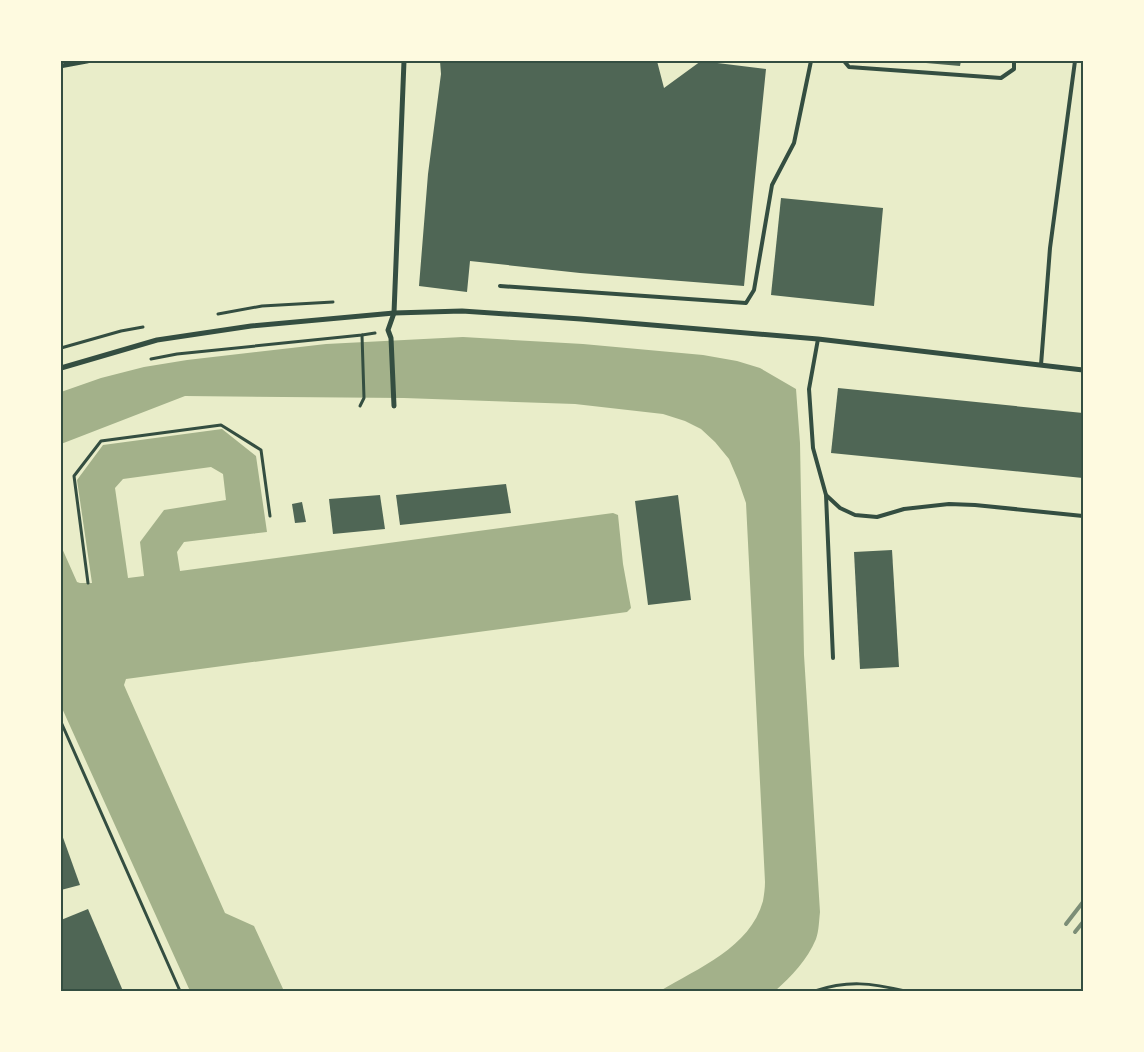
<svg xmlns="http://www.w3.org/2000/svg" width="1144" height="1052" viewBox="0 0 1144 1052" font-family="'Libre Baskerville',serif">
<style>
.water{fill:#a3b18a;fill-rule:evenodd}
.building{fill:#4f6655}
.lines{fill:none;stroke-linecap:round;stroke-linejoin:round}
.path{stroke:#344e41;stroke-width:3}
.service{stroke:#344e41;stroke-width:4}
.pedestrian{stroke:#344e41;stroke-width:4.5}
.minor{stroke:#344e41;stroke-width:5}
.rail{stroke:#7c8e77;stroke-width:4}
.neatline{fill:none;stroke:#344e41;stroke-width:2}
</style>
<rect width="100%" height="100%" fill="#e9edc9"/>
<g class="water">
<path d="M 463,337 L 583,344 L 703,355 L 737,361 L 760,368 L 796,389 L 800,443 L 804,655 L 820,912 C 819,920 819,931 816,939 C 807,960 792,976 775,991 L 660,991 C 698,968 750,948 763,901 C 764,895 765,888 765,882 L 746,503 L 738,480 L 729,459 L 715,442 L 701,429 L 685,421 L 663,414 L 575,404 L 404,398 L 185,396 L 61,444 L 61,392 L 101,378 L 144,367 L 187,360 L 326,344 Z"/>
<path d="M 222,429 L 256,456 L 267,532 L 184,542 L 177,552 L 180,571 L 613,513 L 618,515 L 623,564 L 631,608 L 627,612 L 126,679 L 124,685 L 127,692 L 225,913 L 254,926 L 284,991 L 190,991 L 61,706 L 61,546 L 77,582 L 80,583 L 92,583 L 77,480 L 103,445 ZM 211,467 L 223,474 L 226,500 L 164,510 L 140,542 L 144,576 L 128,578 L 115,488 L 123,479 Z"/>
</g>
<g class="building">
<polygon points="440,61 657,61 664,88 701,61 766,69 744,286 580,273 470,261 467,292 419,286 428,174 441,74"/>
<polygon points="926,61 961,61 960,66 926,63"/>
<polygon points="781,198 883,208 874,306 771,295"/>
<polygon points="838,388 1083,413 1083,478 831,453"/>
<polygon points="506,484 511,513 400,525 396,495"/>
<polygon points="380,495 385,529 333,534 329,499"/>
<polygon points="678,495 691,600 648,605 635,501"/>
<polygon points="302,502 306,522 295,523 292,504"/>
<polygon points="892,550 899,667 860,669 854,552"/>
<polygon points="61,832 80,885 61,890"/>
<polygon points="88,909 123,991 61,991 61,920"/>
</g>
<g class="lines">
<g class="path">
<polyline points="218,314 262,306 333,302"/>
<polyline points="61,348 121,331 143,327"/>
<polyline points="151,359 177,354 362,335 375,333"/>
<polyline points="360,406 364,398 362,335"/>
<polyline points="88,583 74,476 101,441 221,425 261,450 270,516"/>
<polyline points="61,722 180,991"/>
<path d="M 815,991 C 848,980 871,983 905,991"/>
</g>
<g class="service">
<polyline points="844,61 849,67 1001,78 1014,69 1014,61"/>
<polyline points="500,286 746,303 754,290 772,185 794,143 811,61"/>
<polyline points="818,339 809,389 813,448 826,495 840,508 855,515 877,517 904,509 949,504 975,505 1083,516"/>
<polyline points="1041,365 1050,248 1075,61"/>
<polyline points="826,495 833,658"/>
</g>
<polyline class="pedestrian" points="61,66 88,61"/>
<g class="minor">
<polyline points="61,368 157,340 251,326 394,313 462,311 581,319 818,339 1083,370"/>
<polyline points="394,406 391,338 388,330 394,313 404,61"/>
</g>
<g class="rail">
<polyline points="1066,924 1083,902"/>
<polyline points="1075,932 1083,922"/>
</g>
</g>
<rect width="1144" height="1052" fill="none" stroke="#fefae0" stroke-width="125"/>
<rect x="62" y="62" width="1020" height="928" class="neatline"/>
</svg>
